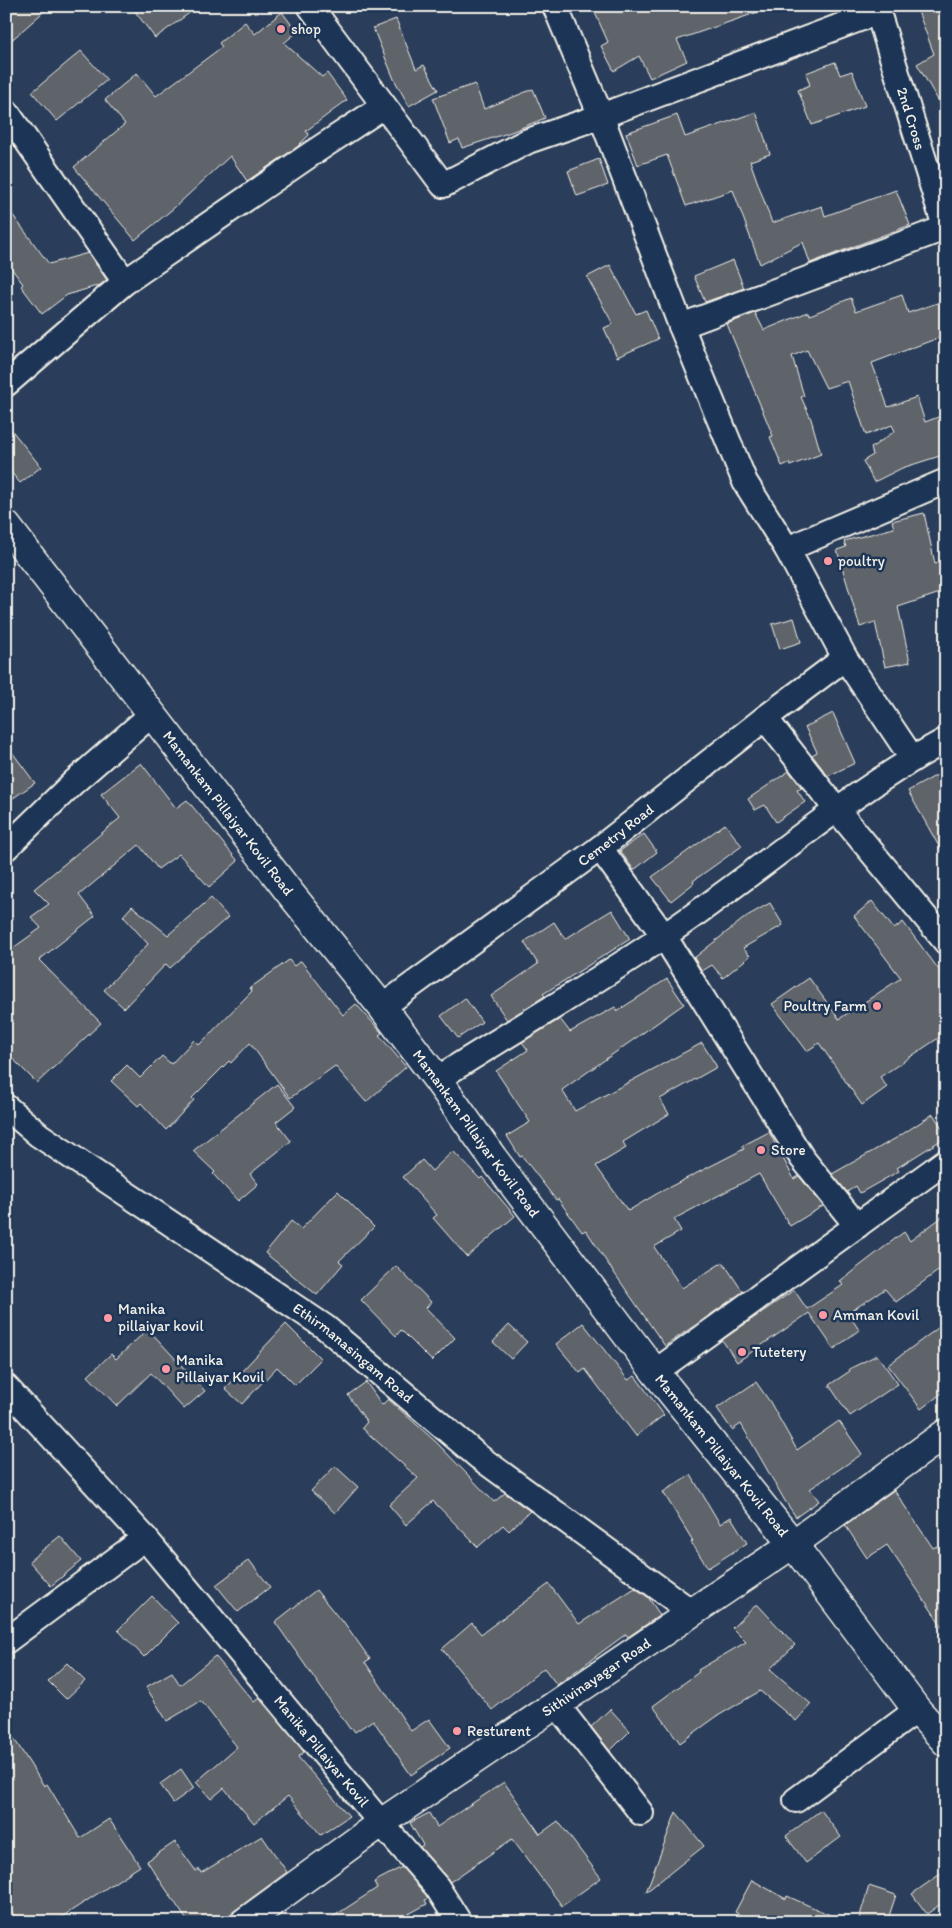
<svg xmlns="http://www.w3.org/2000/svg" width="952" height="1928" viewBox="0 0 952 1928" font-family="Itim,sans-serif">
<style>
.building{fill:#5e646a;stroke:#f4f1e8}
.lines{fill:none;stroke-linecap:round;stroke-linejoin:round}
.minor-casing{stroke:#f4f1e8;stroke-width:28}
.tertiary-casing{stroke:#f4f1e8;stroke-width:31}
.secondary-casing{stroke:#f4f1e8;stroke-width:31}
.minor{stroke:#1d3557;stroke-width:24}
.tertiary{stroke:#1d3557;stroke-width:28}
.secondary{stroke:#1d3557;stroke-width:28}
.poi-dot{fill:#ff9aa2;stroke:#1d3557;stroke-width:2}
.labels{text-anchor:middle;stroke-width:5;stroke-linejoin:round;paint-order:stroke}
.poi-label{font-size:15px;fill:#f4f1e8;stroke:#1d3557;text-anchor:start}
.street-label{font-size:15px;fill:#f4f1e8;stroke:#1d3557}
</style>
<rect width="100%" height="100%" fill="#2a3e5b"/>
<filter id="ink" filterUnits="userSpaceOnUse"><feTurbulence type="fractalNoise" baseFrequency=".02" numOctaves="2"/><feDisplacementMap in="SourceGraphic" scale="10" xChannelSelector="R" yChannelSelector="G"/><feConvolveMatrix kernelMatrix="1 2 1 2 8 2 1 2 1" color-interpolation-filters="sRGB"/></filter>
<g filter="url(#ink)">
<g class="building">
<polygon points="6,6 50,6 6,45"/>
<polygon points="131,6 199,6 155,38"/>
<polygon points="592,6 764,6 764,10 677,40 687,61 650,78 639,56 614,71 601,46 608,42"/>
<polygon points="916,6 946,6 946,114 917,64 934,54"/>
<polygon points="282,12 297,32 284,43 322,77 327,73 347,100 306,131 309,135 297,147 247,181 230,156 175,207 135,240 74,167 125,124 105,100 137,73 156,96 222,47 219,43 245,22 255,34"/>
<polygon points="396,19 416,69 424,65 438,90 409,106 394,79 373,28"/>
<polygon points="81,51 107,80 57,121 32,92"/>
<polygon points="835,62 840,75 852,71 865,106 812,125 798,90 810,85 806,73"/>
<polygon points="475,84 484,109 533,89 545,118 511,132 462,148 459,139 450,143 433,98"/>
<polygon points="756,112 770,154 750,161 772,223 822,206 825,216 896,190 910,225 810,263 803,242 760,264 733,190 686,206 667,155 638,165 626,133 677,115 685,137"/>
<polygon points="599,159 608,185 577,196 568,171"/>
<polygon points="6,206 49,264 88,253 107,280 100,285 67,295 42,314 21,286 23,284 6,261"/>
<polygon points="733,260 744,288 705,302 694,276"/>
<polygon points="610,265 636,314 646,310 658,339 617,357 604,328 613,324 587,277"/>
<polygon points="902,295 908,313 946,300 946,335 872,363 888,407 917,397 925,422 941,416 946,429 946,454 902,468 874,482 863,461 873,455 871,448 895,431 892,425 866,435 848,381 826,388 807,350 792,356 804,396 801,397 811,419 821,454 790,466 789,463 782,466 770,437 773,436 727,324 755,313 764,330 808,312 810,315 851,298 856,311"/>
<polygon points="6,423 41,467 20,483 6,466"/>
<polygon points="924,513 935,564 946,560 946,591 898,607 910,662 885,667 875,622 860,627 837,550 846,547 844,541 894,528 892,521"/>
<polygon points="794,618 801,642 780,649 772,624"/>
<polygon points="833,713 855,763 828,776 812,755 817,752 805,727"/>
<polygon points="6,744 35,783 6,803"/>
<polygon points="141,763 176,808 187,800 238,861 209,887 179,854 158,869 139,845 79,895 95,916 39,960 101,1023 37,1083 6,1052 6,953 41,928 31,917 49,904 34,889 120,818 101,794"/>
<polygon points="789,771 802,788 797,790 805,802 776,822 765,805 755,810 748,799"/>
<polygon points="937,775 946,790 946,859 908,791"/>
<polygon points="725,824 742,846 693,881 694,883 671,901 652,877"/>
<polygon points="644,834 657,852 634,870 620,851"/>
<polygon points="211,898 228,917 170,968 166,964 124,1008 104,990 148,944 123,916 132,906 168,935"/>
<polygon points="872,901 894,929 903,922 946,979 946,1033 880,1077 887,1087 862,1105 819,1043 807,1051 772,1004 809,978 839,1019 901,978 854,916"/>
<polygon points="770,903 783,925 743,948 750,956 723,978 712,965 702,971 694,958 747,916"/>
<polygon points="612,910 630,939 543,994 545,996 507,1020 491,996 538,964 524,942 554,922 565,939"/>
<polygon points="289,960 294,966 301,961 343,1015 356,1004 382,1033 379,1035 406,1067 366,1102 335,1066 290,1098 250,1043 231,1063 229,1061 192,1098 194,1100 166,1130 141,1103 138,1106 111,1081 127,1065 140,1078 162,1056 171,1064 194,1040 199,1045 252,991 250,988"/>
<polygon points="667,979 684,1004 562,1090 575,1111 702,1043 717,1067 660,1099 669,1114 623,1142 626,1148 596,1166 628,1211 658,1193 744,1149 742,1146 769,1132 794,1179 799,1176 823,1206 790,1226 759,1174 674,1219 681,1231 654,1247 682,1288 723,1262 743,1292 665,1346 606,1261 586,1230 582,1232 558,1199 556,1200 522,1156 520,1157 507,1136 530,1122 496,1071 528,1050 522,1042 560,1019 570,1032 615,1007 617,1011"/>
<polygon points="465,998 482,1022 458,1038 441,1016"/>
<polygon points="277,1084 295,1107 276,1122 291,1141 250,1174 258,1184 238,1201 213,1174 215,1172 193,1151"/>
<polygon points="933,1114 946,1134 946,1137 897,1168 899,1171 860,1193 856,1186 847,1192 832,1174 898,1137"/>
<polygon points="453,1151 480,1179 482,1177 515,1216 467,1257 433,1218 437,1215 403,1177 422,1160 432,1171"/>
<polygon points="338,1191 374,1227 339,1261 343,1264 317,1295 265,1253 291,1221 301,1229"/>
<polygon points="946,1214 946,1265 896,1302 885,1289 848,1313 859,1330 834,1349 809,1313 737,1362 722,1340 794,1290 807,1309 843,1285 840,1281 904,1232 910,1241"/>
<polygon points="396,1266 431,1302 426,1308 455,1338 432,1361 401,1330 396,1336 361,1300"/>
<polygon points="946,1322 946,1390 921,1409 888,1365"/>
<polygon points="583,1323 628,1380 635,1376 664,1415 636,1436 585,1369 580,1373 556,1344"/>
<polygon points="286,1324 321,1359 295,1385 277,1367 242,1404 225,1389"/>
<polygon points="509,1325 527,1342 511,1359 493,1342"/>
<polygon points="148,1329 205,1391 184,1409 151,1373 117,1406 88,1376 111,1354 116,1359"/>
<polygon points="877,1355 898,1384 850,1416 829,1385 850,1371 849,1369"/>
<polygon points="366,1382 382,1405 388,1399 437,1443 494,1502 505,1493 530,1511 509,1531 503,1525 478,1547 433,1501 406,1525 389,1505 418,1478 362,1428 367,1422 348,1395"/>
<polygon points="756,1382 770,1402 797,1450 839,1421 862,1454 810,1489 819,1501 796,1517 785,1501 741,1424 732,1430 717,1408"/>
<polygon points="335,1466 358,1487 335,1513 311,1491"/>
<polygon points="691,1475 720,1524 731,1517 747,1543 708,1568 691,1542 693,1541 663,1492"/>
<polygon points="894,1490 933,1548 937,1546 946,1559 946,1632 887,1545 867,1558 845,1525"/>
<polygon points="60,1536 81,1561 51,1586 29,1561"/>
<polygon points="249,1560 270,1587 238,1612 216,1585"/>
<polygon points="549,1584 579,1624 635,1588 648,1597 660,1615 628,1637 626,1634 557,1685 544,1668 492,1710 442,1649 472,1623 481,1634"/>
<polygon points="316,1590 342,1622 343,1621 370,1659 365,1662 411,1731 429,1719 450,1748 411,1775 373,1720 355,1732 352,1728 350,1729 275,1622"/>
<polygon points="152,1596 178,1623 144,1657 118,1630"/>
<polygon points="757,1604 795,1645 770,1669 811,1704 796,1721 760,1691 716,1717 680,1743 653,1706 699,1672 698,1670 746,1642 732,1628"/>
<polygon points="215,1656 254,1702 259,1698 304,1752 298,1757 349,1816 321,1835 288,1796 254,1823 224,1788 211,1799 196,1782 237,1747 201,1701 167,1721 146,1687 172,1672 180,1685"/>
<polygon points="67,1663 85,1681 66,1699 48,1681"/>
<polygon points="610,1709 630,1731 610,1751 591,1727"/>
<polygon points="6,1726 44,1786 47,1784 80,1838 109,1819 140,1866 54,1922 18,1922 6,1902"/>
<polygon points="181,1769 194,1788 173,1803 160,1784"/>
<polygon points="504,1782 540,1834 558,1821 601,1878 562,1906 512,1839 450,1882 420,1847 423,1845 410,1823 429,1813 437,1827"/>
<polygon points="821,1810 841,1837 806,1863 786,1836"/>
<polygon points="676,1812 704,1846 646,1892"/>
<polygon points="262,1836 287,1872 219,1922 188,1922 147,1861 175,1842 196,1871 199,1869 201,1873"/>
<polygon points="402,1867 426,1895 428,1898 425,1900 427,1904 394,1922 325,1922 377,1888 374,1882"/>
<polygon points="946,1870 946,1900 927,1914 912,1894"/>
<polygon points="752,1880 786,1899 787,1896 846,1922 753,1922 735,1912"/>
<polygon points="869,1886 896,1895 887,1922 858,1922"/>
</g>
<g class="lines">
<defs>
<g id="minor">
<polyline points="310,6 443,185 528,141 601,116 878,12"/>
<polyline points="555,6 601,116 681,326 745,482 787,549 845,658 912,758"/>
<path id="s1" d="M 876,6 L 946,230"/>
<polyline points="6,111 125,282"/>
<polyline points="681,326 945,228"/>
<polyline points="6,384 125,282 311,154 384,106"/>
<polyline points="787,549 946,481"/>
<polyline points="765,718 837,810 946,942"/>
<polyline points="6,848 73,783 151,715"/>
<polyline points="600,848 664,936 802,1158 857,1226"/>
<path id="s2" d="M 382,1007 L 600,848 L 765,718 L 845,658"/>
<path d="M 437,1079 C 512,1032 590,986 664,936 C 759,872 845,795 946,740"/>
<path id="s3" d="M 6,1107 L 39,1135 L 325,1327 L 479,1457 L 693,1613"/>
<polyline points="655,1372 946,1161"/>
<path id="s4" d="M 6,1387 L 145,1538 L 381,1823 L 437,1887 L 459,1922"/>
<polyline points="6,1641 145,1538"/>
<polyline points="557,1705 641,1813"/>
<polyline points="796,1800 917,1710"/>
</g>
<g id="tertiary">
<path id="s5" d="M 245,1922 L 381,1823 L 793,1544 L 946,1433"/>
</g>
<g id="secondary">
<path id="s6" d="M 6,525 L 290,893 L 382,1007 L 437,1079 L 493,1158 L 655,1372 L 793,1544 L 917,1710 L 946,1742"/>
</g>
</defs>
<use href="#minor" class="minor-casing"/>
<use href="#tertiary" class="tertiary-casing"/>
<use href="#secondary" class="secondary-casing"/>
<use href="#minor" class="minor"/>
<use href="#tertiary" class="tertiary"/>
<use href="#secondary" class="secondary"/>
</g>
</g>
<g class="poi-dot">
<circle cx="281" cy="29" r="5"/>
<circle cx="828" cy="561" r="5"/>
<circle cx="877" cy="1006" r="5"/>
<circle cx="761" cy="1150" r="5"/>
<circle cx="823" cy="1315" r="5"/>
<circle cx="108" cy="1318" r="5"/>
<circle cx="742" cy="1352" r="5"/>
<circle cx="166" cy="1369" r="5"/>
<circle cx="457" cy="1731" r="5"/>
</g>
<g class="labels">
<g class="poi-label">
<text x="291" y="34">shop</text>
<text x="838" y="566">poultry</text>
<text x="867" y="1011" text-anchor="end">Poultry Farm</text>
<text x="771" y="1155">Store</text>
<text x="118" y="1314">Manika<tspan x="118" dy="17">pillaiyar kovil</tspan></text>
<text x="833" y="1320">Amman Kovil</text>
<text x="752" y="1357">Tutetery</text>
<text x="176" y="1365">Manika<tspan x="176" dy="17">Pillaiyar Kovil</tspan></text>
<text x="467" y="1736">Resturent</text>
</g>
<g class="street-label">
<text dy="5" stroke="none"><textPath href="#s1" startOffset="118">2nd Cross</textPath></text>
<text dy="5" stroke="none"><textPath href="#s6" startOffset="364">Mamankam Pillaiyar Kovil Road</textPath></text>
<text dy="5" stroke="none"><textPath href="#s2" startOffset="290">Cemetry Road</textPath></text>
<text dy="5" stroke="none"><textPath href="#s6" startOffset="769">Mamankam Pillaiyar Kovil Road</textPath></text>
<text dy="5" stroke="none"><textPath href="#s3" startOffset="426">Ethirmanasingam Road</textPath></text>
<text dy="5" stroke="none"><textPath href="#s6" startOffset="1174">Mamankam Pillaiyar Kovil Road</textPath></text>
<text dy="5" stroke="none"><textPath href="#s5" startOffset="428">Sithivinayagar Road</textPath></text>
<text dy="5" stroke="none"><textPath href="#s4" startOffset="482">Manika Pillaiyar Kovil</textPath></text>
</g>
</g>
<rect width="952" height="1928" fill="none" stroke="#1d3557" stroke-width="25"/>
<rect x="12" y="12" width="927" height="1903" fill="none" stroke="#f4f1e8" stroke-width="2" filter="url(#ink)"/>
</svg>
